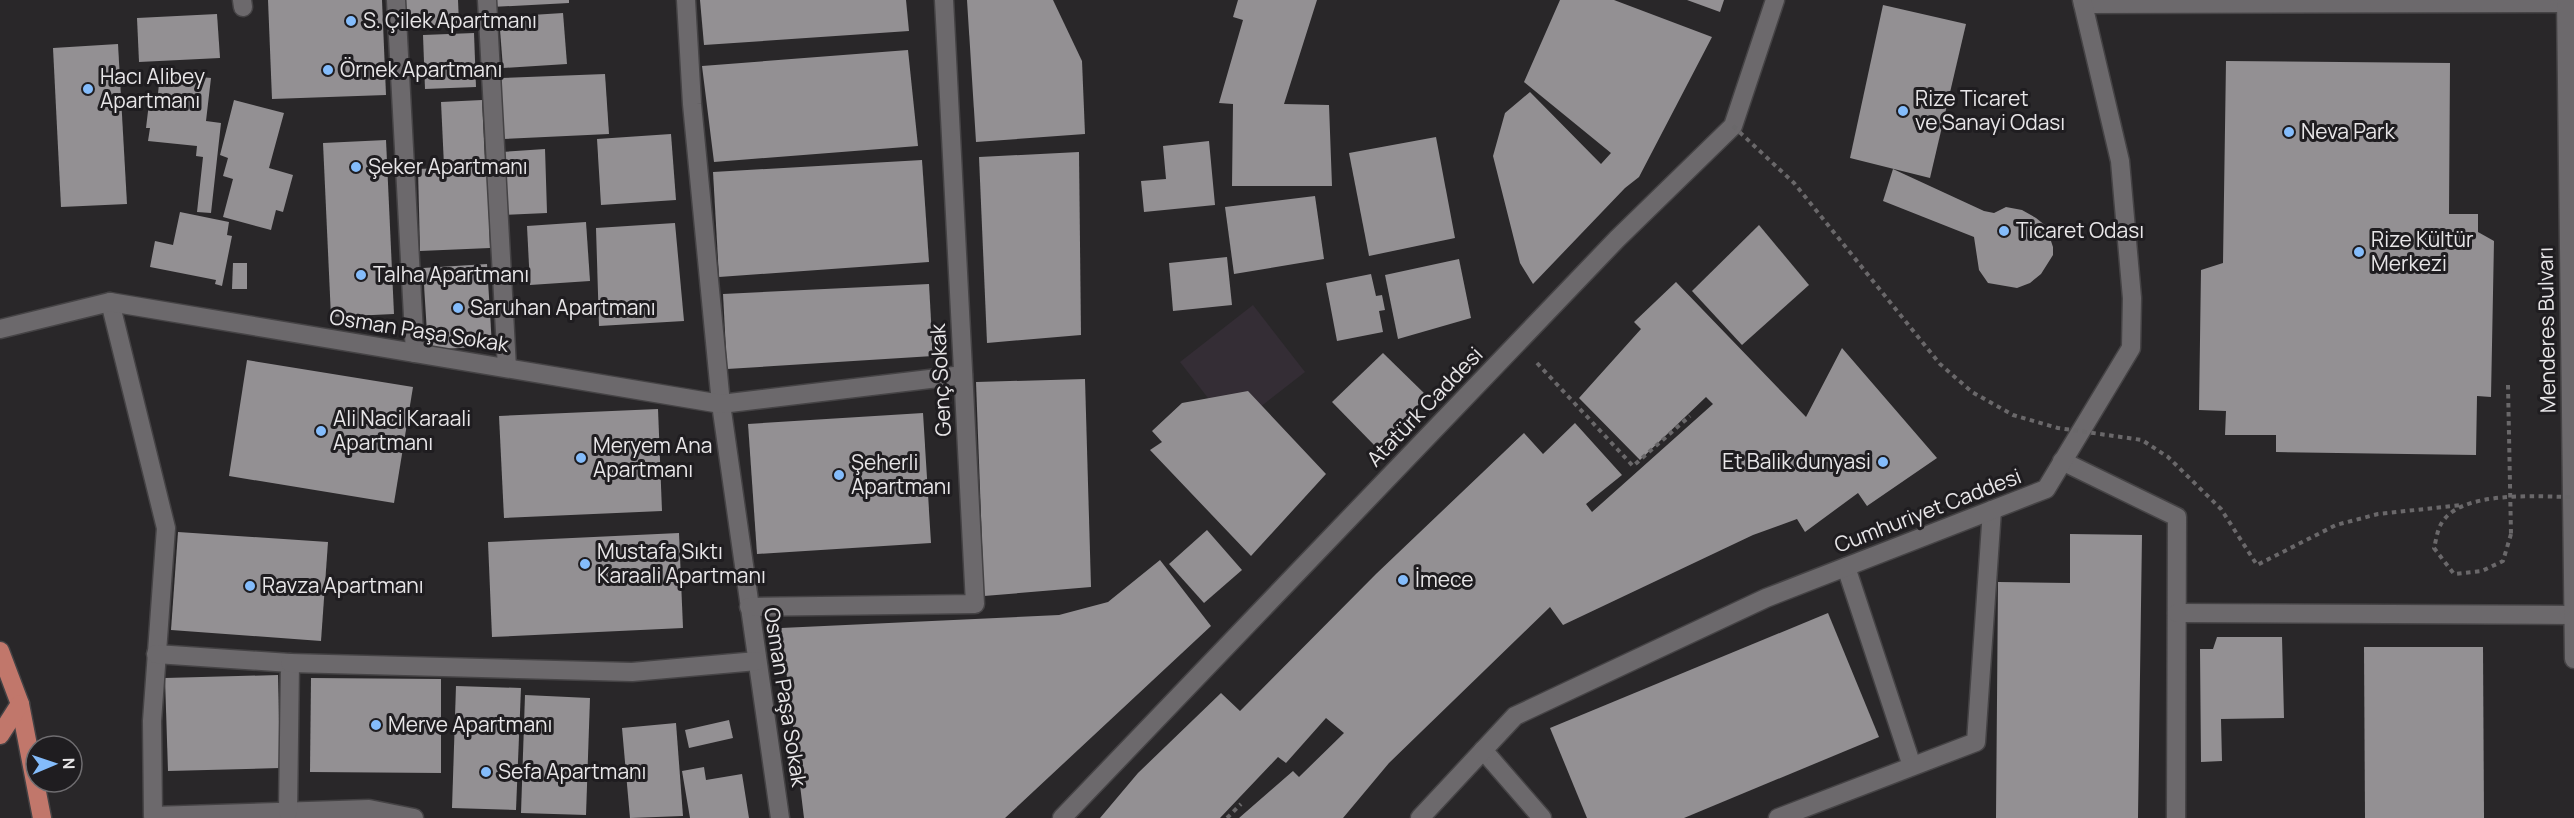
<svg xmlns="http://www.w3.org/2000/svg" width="2574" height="818" viewBox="0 0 2574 818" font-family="Manrope,sans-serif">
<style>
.built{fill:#342d35}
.building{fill:#939093}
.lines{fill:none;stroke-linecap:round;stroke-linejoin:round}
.street-casing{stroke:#454345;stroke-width:21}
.secondary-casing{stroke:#454345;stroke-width:21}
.primary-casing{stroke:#454345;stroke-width:21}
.path{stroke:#6a686a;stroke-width:4;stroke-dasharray:4.5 4.5;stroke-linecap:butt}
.street{stroke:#6c696c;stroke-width:18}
.secondary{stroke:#6c696c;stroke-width:18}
.primary{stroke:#c1776b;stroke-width:18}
.path-bridge{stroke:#6a686a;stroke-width:4;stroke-dasharray:4.5 4.5;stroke-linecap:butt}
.poi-dot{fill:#84bcfb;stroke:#1f1d20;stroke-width:2}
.labels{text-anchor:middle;stroke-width:6;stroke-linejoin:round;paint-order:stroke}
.poi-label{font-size:21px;fill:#e8e6e8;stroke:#1f1d20;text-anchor:start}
.street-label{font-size:21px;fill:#e8e6e8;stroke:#1f1d20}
</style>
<rect width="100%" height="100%" fill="#292729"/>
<polygon class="built" points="1253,305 1305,372 1232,429 1180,362"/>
<g class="building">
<polygon points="268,0 382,0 386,95 272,99"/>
<polygon points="405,0 458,0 459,24 406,27"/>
<polygon points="491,0 569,0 569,3 491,7"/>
<polygon points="700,0 906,0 909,31 704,45"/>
<polygon points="967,0 1053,0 1082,61 1085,134 976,142"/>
<polygon points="1238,0 1317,0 1284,104 1329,105 1332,186 1232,186 1233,104 1219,103 1243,20 1233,17"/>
<polygon points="1560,0 1614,0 1712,37 1639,177 1625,188 1533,284 1520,263 1493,156 1505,113 1530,92 1601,164 1611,153 1524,82"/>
<polygon points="1687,0 1724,0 1720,12"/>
<polygon points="1883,5 1966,24 1930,178 1850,158"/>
<polygon points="563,13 567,64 503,68 499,17"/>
<polygon points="217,14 220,58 139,62 137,18"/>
<polygon points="474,33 476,87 425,89 423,35"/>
<polygon points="118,44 127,204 61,207 53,48"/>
<polygon points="908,50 918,146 714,162 702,66"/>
<polygon points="2226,61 2450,63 2449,214 2478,214 2478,232 2494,241 2491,397 2477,396 2476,455 2276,452 2276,435 2225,435 2226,411 2199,410 2201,270 2223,263"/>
<polygon points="160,73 211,78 206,121 221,123 211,213 197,212 203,157 196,156 197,146 148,141 150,128 146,128 149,103 157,104"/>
<polygon points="605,74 609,134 503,139 501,78"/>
<polygon points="234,100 284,113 269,168 293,175 283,212 276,210 271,230 223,217 233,179 223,176 228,158 220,155"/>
<polygon points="482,100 485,163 444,166 441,102"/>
<polygon points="671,134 676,200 601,205 597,139"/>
<polygon points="1436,137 1455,238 1369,256 1349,153"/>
<polygon points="386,140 394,314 331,317 323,143"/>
<polygon points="1209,141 1215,205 1144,212 1141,181 1166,179 1163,146"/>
<polygon points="545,149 547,213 504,215 501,152"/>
<polygon points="1079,152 1081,335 987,343 979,157"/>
<polygon points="922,160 929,262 719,277 713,172"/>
<polygon points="487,166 490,248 420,251 418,169"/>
<polygon points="1893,169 1984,211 1994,213 2006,207 2022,210 2036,218 2046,226 2053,247 2053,255 2041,274 2030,283 2017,288 1988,283 1979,270 1974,237 1883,201"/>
<polygon points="1315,196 1324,259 1234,274 1225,207"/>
<polygon points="180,212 229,222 227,235 232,236 222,286 215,284 216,280 150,267 155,241 173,245"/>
<polygon points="586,222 590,281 530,285 527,226"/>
<polygon points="675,223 684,321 599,326 596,228"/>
<polygon points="1759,225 1809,285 1742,345 1692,291"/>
<polygon points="1227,257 1232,305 1173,311 1169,263"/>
<polygon points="1459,259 1471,318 1398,339 1385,275"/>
<polygon points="233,263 247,263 247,289 232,289"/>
<polygon points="487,264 492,346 428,350 423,268"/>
<polygon points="1371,274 1376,296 1382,295 1385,310 1379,311 1383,332 1337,341 1326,283"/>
<polygon points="1676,282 1806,417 1842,348 1937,458 1867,506 1858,493 1805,532 1797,519 1753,535 1563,625 1550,607 1389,763 1343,818 1239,818 1293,771 1299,777 1344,733 1326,718 1286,763 1278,757 1220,818 1100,818 1138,773 1221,693 1240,711 1245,706 1376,574 1524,433 1543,454 1575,423 1622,475 1586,504 1592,512 1713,404 1706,397 1640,460 1579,398 1641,329 1634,322"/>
<polygon points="929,284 933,356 727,369 723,294"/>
<polygon points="1383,353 1427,396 1377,448 1332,402"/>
<polygon points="247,360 413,387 394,503 229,476"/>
<polygon points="1085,379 1091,587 984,596 976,382"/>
<polygon points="1248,391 1326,474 1251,556 1150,450 1162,442 1152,431 1182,403"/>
<polygon points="658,409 662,511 504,518 499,416"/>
<polygon points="923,413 931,543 757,554 748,424"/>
<polygon points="1207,530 1242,570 1204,603 1169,564"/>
<polygon points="178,532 328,542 321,641 171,630"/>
<polygon points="679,533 683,628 492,637 488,542"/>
<polygon points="2070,534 2142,535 2138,818 1996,818 1998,582 2070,583"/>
<polygon points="1160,560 1211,626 1005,818 804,818 781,628 1059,615 1108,602"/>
<polygon points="1828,613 1879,737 1684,818 1587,818 1550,728"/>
<polygon points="2217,637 2282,637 2284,718 2221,719 2222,761 2201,762 2200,649 2213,649"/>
<polygon points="2364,647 2483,647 2484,818 2365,818"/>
<polygon points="278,675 280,768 168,771 165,678"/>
<polygon points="311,678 441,679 441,773 310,772"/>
<polygon points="456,686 521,688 516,810 452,808"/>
<polygon points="525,695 590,698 586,815 521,813"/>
<polygon points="729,720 733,738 689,748 685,730"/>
<polygon points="676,723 683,816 630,818 622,728"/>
<polygon points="704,767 706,780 742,774 749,818 690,818 682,771"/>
</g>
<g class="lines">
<defs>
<g id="street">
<polyline points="242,0 243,7"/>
<polyline points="396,0 415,353"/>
<polyline points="487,0 507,368"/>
<polyline points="686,0 692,104 721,404 780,818"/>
<polyline points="2083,4 2566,3"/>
<polyline points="110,302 166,528 152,721 153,816 369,809 414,818"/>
<polyline points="0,329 110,302 721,404 963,375"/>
<polyline points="2062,461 2177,517 2176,818"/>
<polyline points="1846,567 1912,766"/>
<polyline points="749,607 975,604 944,0"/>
<polyline points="2177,613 2573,615"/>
<polyline points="156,654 290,663 288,812"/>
<polyline points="290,663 632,672 757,661"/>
<polyline points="1483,750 1542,818"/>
<polyline points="1778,818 1976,742 1992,510"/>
</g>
<g id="secondary">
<polyline points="2566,0 2574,659"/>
<polyline points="1062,818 1617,239 1733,126 1775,0"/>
<polyline points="1420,818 1515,716 1766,598 2046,489 2131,348 2132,298 2120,161 2082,0"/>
</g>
<g id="primary">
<polyline points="0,651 20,704 42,818"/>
<polyline points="0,735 20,704"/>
</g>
</defs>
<use href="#street" class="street-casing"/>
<use href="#secondary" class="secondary-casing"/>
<use href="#primary" class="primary-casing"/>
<g class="path">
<polyline points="1537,363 1633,466 1690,416"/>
<polyline points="2508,385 2511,534"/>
<polyline points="1227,818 1241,804"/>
</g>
<use href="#street" class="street"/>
<use href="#secondary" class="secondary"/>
<use href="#primary" class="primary"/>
<g class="path-bridge">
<polyline points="1733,126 1794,183 1940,364 1972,392 2013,415 2058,428 2142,440 2168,457 2221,509 2257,565 2336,525 2378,514 2462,505"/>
<path d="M 2511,534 L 2503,561 L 2482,571 L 2454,574 L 2434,548 C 2436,541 2437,532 2440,526 C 2457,489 2539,497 2574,497"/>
</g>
</g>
<g class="poi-dot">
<circle cx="351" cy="21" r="6"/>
<circle cx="328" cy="70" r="6"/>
<circle cx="88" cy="89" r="6"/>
<circle cx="1903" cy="111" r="6"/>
<circle cx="2289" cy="132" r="6"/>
<circle cx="356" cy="167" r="6"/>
<circle cx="2004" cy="231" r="6"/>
<circle cx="2359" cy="252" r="6"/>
<circle cx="361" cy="275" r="6"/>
<circle cx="458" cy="308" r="6"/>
<circle cx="321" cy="431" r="6"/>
<circle cx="581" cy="458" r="6"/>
<circle cx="1883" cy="462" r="6"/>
<circle cx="839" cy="475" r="6"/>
<circle cx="585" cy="564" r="6"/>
<circle cx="1403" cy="580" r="6"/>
<circle cx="250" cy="586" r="6"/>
<circle cx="376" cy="725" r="6"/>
<circle cx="486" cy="772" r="6"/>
</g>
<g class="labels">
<g class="poi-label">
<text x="363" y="28">S. Çilek Apartmanı</text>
<text x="340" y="77">Örnek Apartmanı</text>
<text x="100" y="84">Hacı Alibey<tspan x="100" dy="24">Apartmanı</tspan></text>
<text x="1915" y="106">Rize Ticaret<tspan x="1915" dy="24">ve Sanayi Odası</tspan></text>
<text x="2301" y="139">Neva Park</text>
<text x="368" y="174">Şeker Apartmanı</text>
<text x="2016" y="238">Ticaret Odası</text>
<text x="2371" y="247">Rize Kültür<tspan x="2371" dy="24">Merkezi</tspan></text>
<text x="373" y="282">Talha Apartmanı</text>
<text x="470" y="315">Saruhan Apartmanı</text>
<text x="333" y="426">Ali Naci Karaali<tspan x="333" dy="24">Apartmanı</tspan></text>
<text x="593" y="453">Meryem Ana<tspan x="593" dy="24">Apartmanı</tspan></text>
<text x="1871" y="469" text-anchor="end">Et Balik dunyasi</text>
<text x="851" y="470">Şeherli<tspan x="851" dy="24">Apartmanı</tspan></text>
<text x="597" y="559">Mustafa Sıktı<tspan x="597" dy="24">Karaali Apartmanı</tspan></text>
<text x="1415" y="587">İmece</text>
<text x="262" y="593">Ravza Apartmanı</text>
<text x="388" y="732">Merve Apartmanı</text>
<text x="498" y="779">Sefa Apartmanı</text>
</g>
<g class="street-label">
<text transform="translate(2547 330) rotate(-91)" y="7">Menderes Bulvarı</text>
<text transform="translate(419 331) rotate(9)" y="7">Osman Paşa Sokak</text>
<text transform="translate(941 380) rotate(-93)" y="7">Genç Sokak</text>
<text transform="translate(1425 407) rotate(-46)" y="7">Atatürk Caddesi</text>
<text transform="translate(1928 511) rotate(-21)" y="7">Cumhuriyet Caddesi</text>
<text transform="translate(785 697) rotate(81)" y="7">Osman Paşa Sokak</text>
</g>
</g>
<g transform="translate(54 764) rotate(88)"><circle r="28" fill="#1f1d20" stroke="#6f6d70" stroke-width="1.5"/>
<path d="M0-4.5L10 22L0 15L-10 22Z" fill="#84bcfb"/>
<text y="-9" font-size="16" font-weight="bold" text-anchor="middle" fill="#e8e6e8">N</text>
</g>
</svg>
